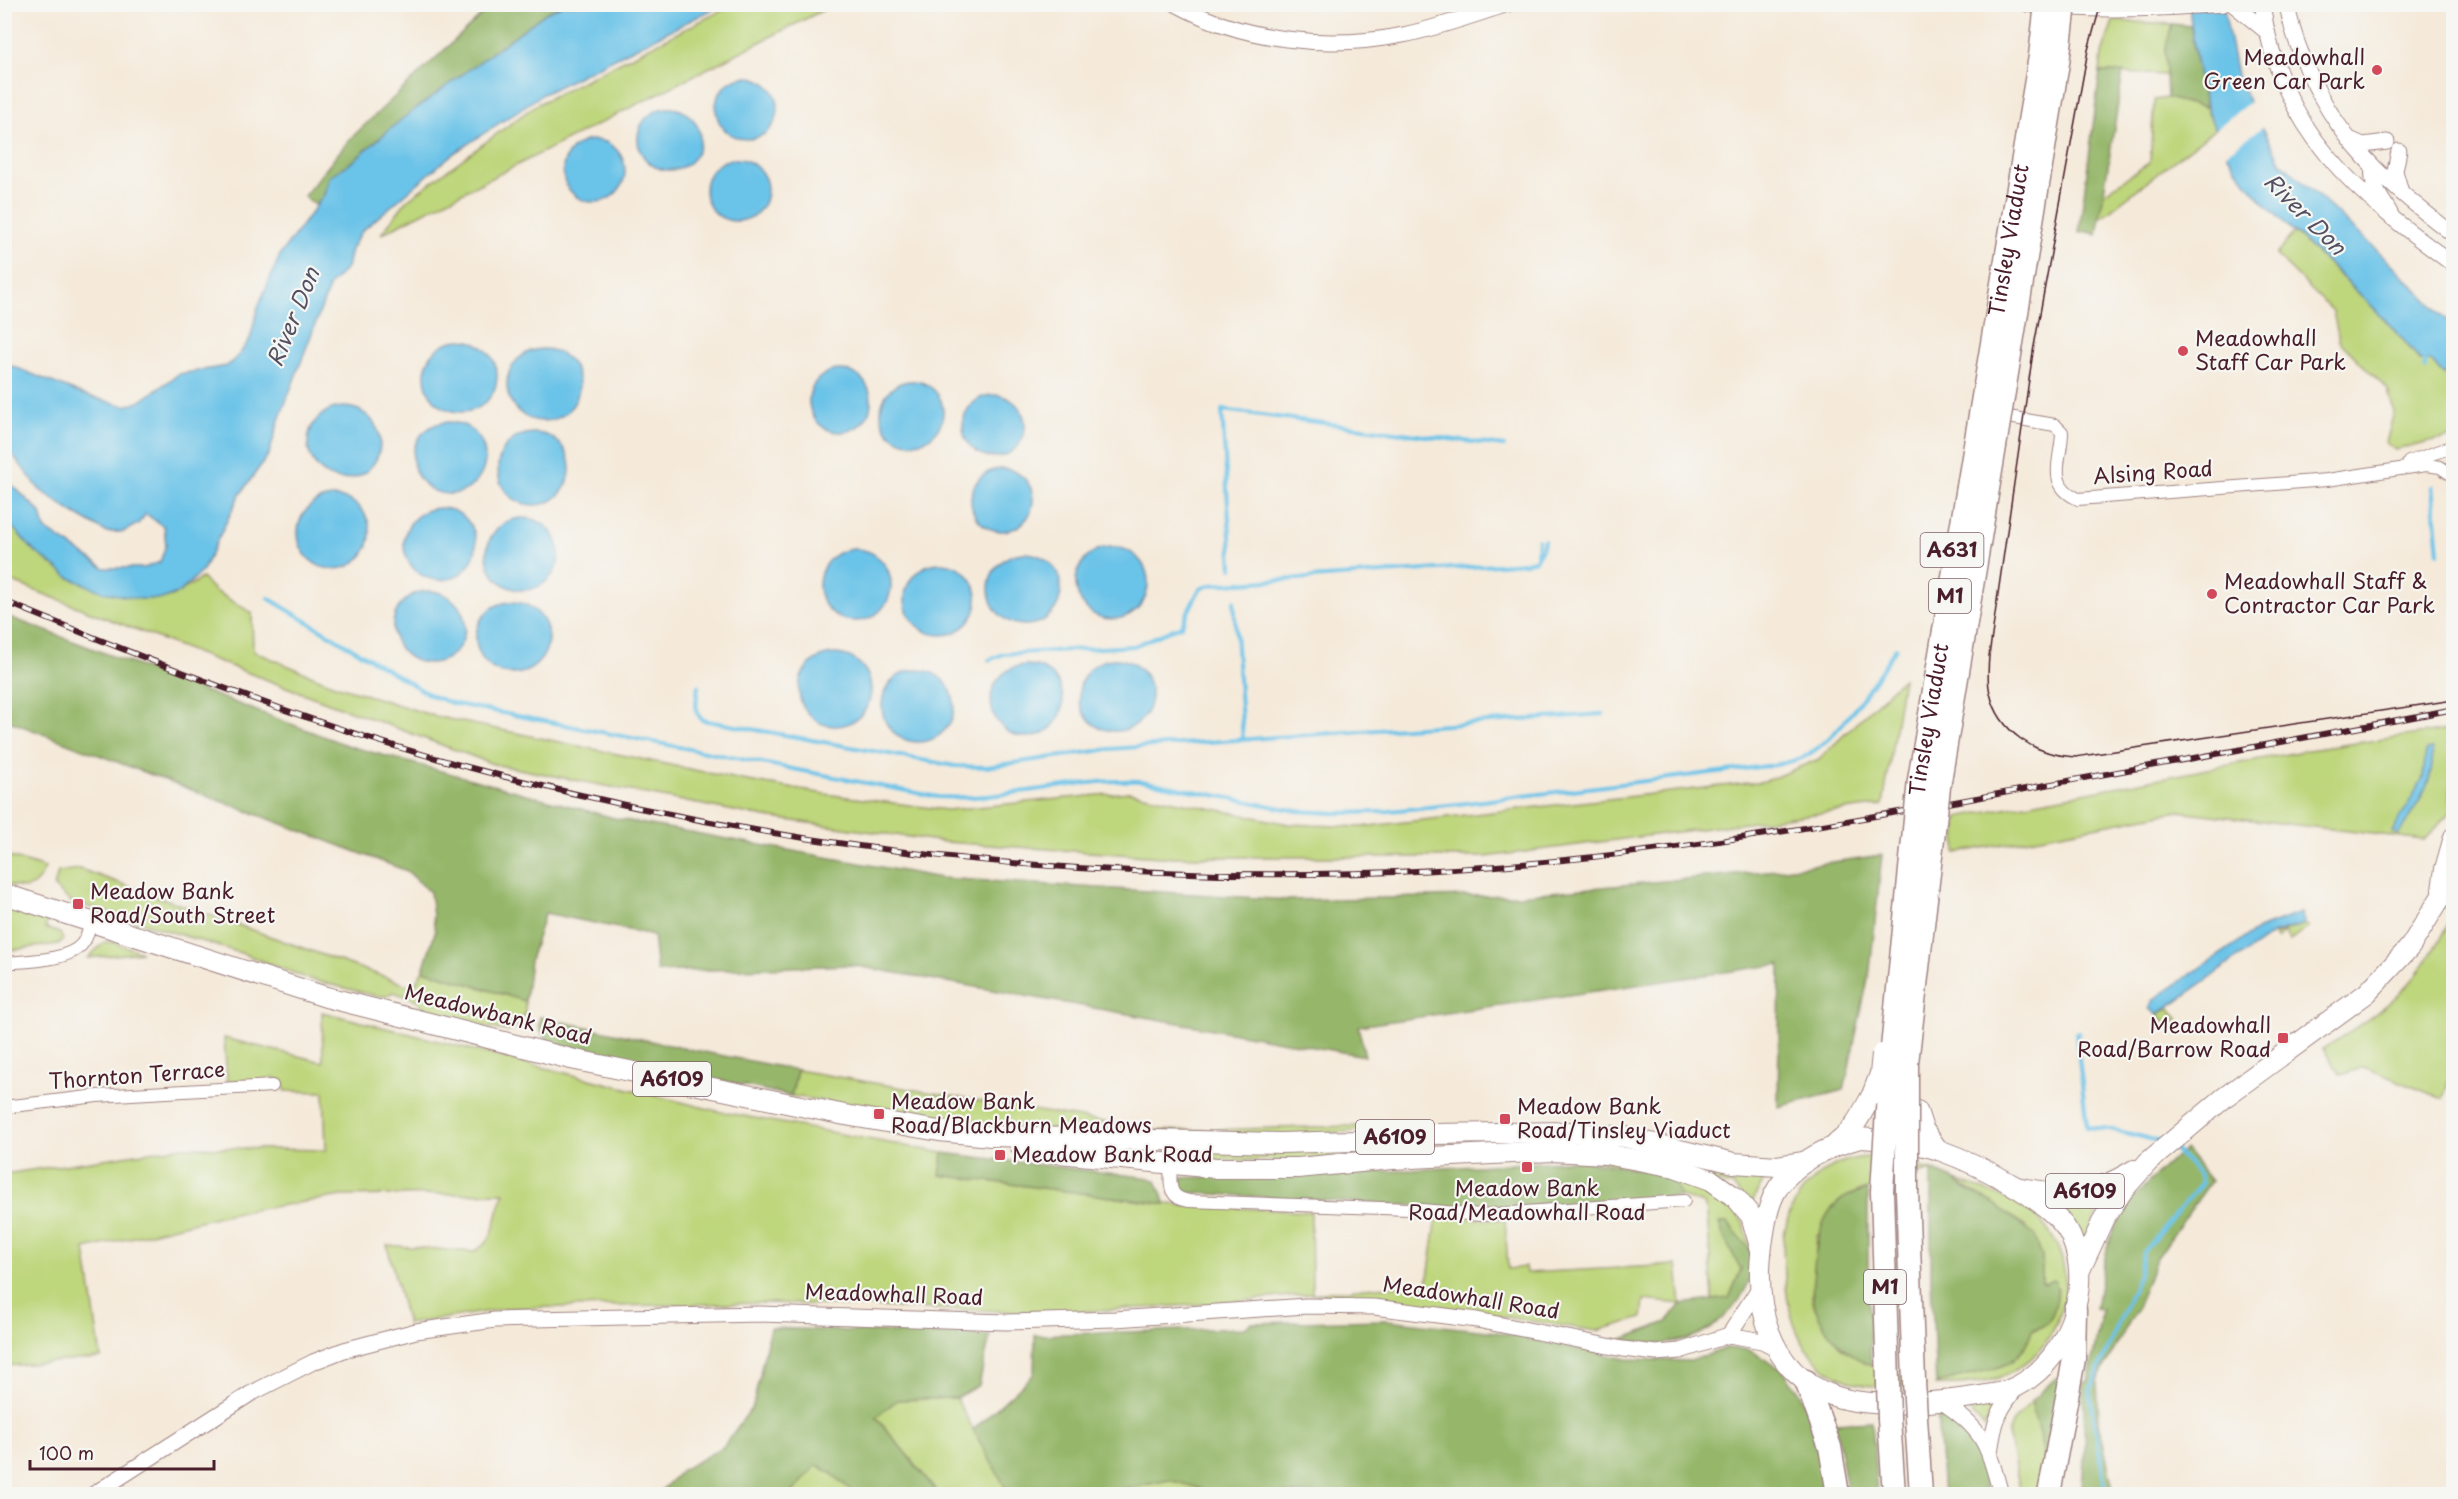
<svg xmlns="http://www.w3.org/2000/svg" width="2458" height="1499" viewBox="0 0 2458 1499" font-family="'Playpen Sans',sans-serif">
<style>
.green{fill:#bed67b;stroke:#847a53;stroke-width:1.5}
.forest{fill:#96b76b;stroke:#706b4b;stroke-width:1.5}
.water{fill:#6ac3e8;stroke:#5a718a;stroke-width:1.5}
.pier{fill:#f5eada}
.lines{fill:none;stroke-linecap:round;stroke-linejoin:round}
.stream{stroke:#6ac3e8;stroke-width:4}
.minor-casing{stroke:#a08482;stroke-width:14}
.tertiary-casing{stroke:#a08482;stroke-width:17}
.primary-casing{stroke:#a08482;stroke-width:22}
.trunk-casing{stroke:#a08482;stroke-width:22}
.motorway-casing{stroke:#a08482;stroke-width:25}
.minor{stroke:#fff;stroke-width:12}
.tertiary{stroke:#fff;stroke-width:15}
.primary{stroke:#fff;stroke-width:20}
.trunk{stroke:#fff;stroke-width:20}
.motorway{stroke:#fff;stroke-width:22}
.tram{stroke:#4a1f2b;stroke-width:1.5}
.rail-casing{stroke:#4a1f2b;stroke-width:6}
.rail{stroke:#f6f6f2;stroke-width:4;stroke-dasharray:11;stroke-linecap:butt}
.trunk-bridge-casing{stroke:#a08482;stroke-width:22;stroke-linecap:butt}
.motorway-bridge-casing{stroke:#a08482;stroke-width:25;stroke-linecap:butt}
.trunk-bridge{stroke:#fff;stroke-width:20}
.motorway-bridge{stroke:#fff;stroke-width:22}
.poi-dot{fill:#d1495b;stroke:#f6f6f2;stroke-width:2}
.labels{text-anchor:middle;stroke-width:4.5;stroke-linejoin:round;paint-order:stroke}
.shield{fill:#f6f6f2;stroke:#7e6067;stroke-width:1.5}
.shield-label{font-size:20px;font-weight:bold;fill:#4a1f2b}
.poi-label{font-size:21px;fill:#4a1f2b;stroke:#f6f6f2;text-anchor:start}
.street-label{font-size:21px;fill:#4a1f2b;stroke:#f6f6f2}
.water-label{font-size:22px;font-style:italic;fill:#545064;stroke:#f6f6f2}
</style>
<rect width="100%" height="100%" fill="#f6f6f2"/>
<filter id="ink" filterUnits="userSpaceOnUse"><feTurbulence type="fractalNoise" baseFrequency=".0167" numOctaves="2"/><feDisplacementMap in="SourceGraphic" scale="12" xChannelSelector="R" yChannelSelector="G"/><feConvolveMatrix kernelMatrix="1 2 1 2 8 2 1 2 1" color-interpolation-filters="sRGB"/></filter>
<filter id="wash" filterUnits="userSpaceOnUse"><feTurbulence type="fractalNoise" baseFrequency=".008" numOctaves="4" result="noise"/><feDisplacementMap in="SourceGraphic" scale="24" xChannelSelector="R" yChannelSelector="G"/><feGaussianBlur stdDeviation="1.35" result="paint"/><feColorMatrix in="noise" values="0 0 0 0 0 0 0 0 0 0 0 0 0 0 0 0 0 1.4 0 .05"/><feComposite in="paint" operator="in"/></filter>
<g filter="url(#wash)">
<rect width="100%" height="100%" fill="#f5eada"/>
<g class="green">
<polygon points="732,5 833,5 381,234 407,200 536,105"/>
<polygon points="2113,21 2172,24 2165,51 2166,75 2100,72 2102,54"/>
<polygon points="2167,98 2206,108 2215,129 2099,219 2104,193 2150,162 2154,100"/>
<polygon points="2294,232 2393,326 2420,361 2431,361 2453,384 2453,437 2395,450 2386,443 2394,412 2388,390 2339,341 2333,311 2276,255"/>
<polygon points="4,517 128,596 172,596 202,578 215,591 252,613 253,651 332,684 434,716 742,780 825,794 947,810 1129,792 1289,824 1361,827 1766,781 1819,759 1903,678 1883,805 1486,857 1161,857 945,842 765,817 493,764 243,671 5,579"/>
<polygon points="2453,729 2450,813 2424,840 2178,811 1956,853 1957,817 2308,750"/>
<path d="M 4,855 L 45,868 C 35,890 28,891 5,884 Z"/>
<polygon points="80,869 413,987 423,970 525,1001 525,1014 518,1027 507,1031 442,1019 424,1008 415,999 393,992 387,996 376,996 309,979 244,954 70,901 54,887 58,872"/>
<polygon points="4,906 49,919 45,928 60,933 63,940 58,944 5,951"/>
<path d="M 2453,915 L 2453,1066 L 2443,1099 L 2364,1067 L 2341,1075 L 2323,1049 C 2354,1029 2390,1007 2414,978 C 2430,959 2441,936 2453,915 Z"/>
<polygon points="2305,924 2309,927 2290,941 2284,933 2276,939 2274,935"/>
<polygon points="104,942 112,942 142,952 88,958"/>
<polygon points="2169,1007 2179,1020 2172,1024 2164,1021 2158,1015"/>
<path d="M 322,1012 L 717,1111 L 943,1153 L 941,1175 L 1166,1204 L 1311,1212 L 1312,1294 L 1375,1287 L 1427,1284 L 1437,1217 L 1505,1220 L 1508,1269 L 1525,1267 L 1526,1273 L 1677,1265 L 1681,1304 L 1644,1300 L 1642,1318 L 1597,1331 L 1387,1299 L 1312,1294 L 1194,1305 L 1056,1313 L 770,1303 L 511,1308 L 407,1324 L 387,1245 L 473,1252 C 499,1240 493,1215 505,1193 L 342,1196 L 228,1214 L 85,1249 L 101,1358 L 5,1366 L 5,1174 L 183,1147 L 326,1150 L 324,1092 L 285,1091 L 284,1082 L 273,1077 L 264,1081 L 227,1081 L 224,1038 L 323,1062 Z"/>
<polygon points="797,1070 1157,1131 1397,1125 1390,1129 1278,1136 1017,1128 886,1111 791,1096"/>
<polygon points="1591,1141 1647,1150 1735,1172 1766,1176 1752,1202 1750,1202 1732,1186 1515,1145 1473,1142"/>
<path d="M 1410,1144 L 1412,1152 C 1335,1158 1257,1164 1179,1157 L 1180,1149 Z"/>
<path d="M 1872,1157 L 1931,1170 L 1878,1188 L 1858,1191 L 1817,1236 L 1812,1296 L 1815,1308 L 1840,1347 L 1867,1364 L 1907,1378 L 1923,1386 C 1896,1386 1866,1390 1841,1378 C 1800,1358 1788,1318 1785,1276 C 1784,1263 1782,1248 1784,1235 C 1791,1191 1827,1157 1872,1157 Z"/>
<path d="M 1953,1179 C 1982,1190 2017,1198 2039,1220 C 2085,1266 2067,1342 2012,1372 C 1990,1384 1961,1386 1936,1385 C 1972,1366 2020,1380 2032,1329 C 2051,1328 2057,1305 2058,1289 L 2042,1283 L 2042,1256 L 2026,1226 Z"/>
<path d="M 1673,1180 C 1697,1187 1729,1198 1742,1221 C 1747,1230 1748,1243 1751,1253 L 1727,1223 L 1724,1238 L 1741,1269 L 1729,1299 L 1713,1301 L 1707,1213 L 1704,1204 L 1681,1197 Z"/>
<polygon points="2108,1193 2082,1242 2053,1205"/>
<polygon points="956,1398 1009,1494 939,1494 876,1417 897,1400"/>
<polygon points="1995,1400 1985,1428 1963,1403"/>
<polygon points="2031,1401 2046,1463 2039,1494 2021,1494 2008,1434 2012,1423"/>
<polygon points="817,1465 831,1473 855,1494 791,1494"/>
<polygon points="1169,1480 1221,1494 1103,1494"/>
</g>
<g class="forest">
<polygon points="492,5 563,5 546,13 402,119 352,162 330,176 324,195 316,205 304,196 349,140"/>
<polygon points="2172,24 2191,26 2193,46 2206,108 2167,98 2165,51"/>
<polygon points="2100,72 2123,72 2097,235 2089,232 2079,233"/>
<polygon points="4,615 349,746 618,819 941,878 1289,900 1520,895 1777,870 1882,855 1870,970 1844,1090 1778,1107 1780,964 1358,1026 1365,1056 851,965 657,972 653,935 545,913 530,960 525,1001 423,970 435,932 430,892 407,871 11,722 5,714"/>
<path d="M 540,1017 L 678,1047 L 797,1070 L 791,1096 L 555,1044 C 543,1037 537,1031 540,1017 Z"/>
<path d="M 2185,1149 L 2211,1181 L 2156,1259 L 2137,1308 L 2097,1381 L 2099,1423 L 2114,1494 L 2081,1494 C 2086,1456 2085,1420 2082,1381 L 2088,1382 L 2102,1310 L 2096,1308 C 2100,1285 2103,1261 2110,1239 C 2123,1202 2157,1173 2185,1149 Z"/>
<polygon points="943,1153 1150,1178 1156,1181 1166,1204 940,1175"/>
<polygon points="1577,1160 1652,1172 1673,1180 1681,1197 1504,1211 1179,1192 1176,1178 1393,1171"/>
<path d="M 1931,1170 L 1953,1179 L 1970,1191 L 1992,1202 L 2034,1234 L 2042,1256 L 2042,1283 L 2045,1284 L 2052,1280 L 2056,1282 C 2060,1300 2053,1328 2032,1329 C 2019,1380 1973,1366 1936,1385 L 1931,1281 Z"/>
<path d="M 1868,1190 L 1868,1291 L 1871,1366 C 1847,1355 1823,1332 1815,1307 C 1811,1295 1813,1282 1814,1270 C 1817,1231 1824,1196 1868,1190 Z"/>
<path d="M 1719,1223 L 1727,1223 C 1734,1232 1745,1242 1750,1252 C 1757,1263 1751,1277 1746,1288 C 1730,1321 1698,1341 1662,1344 C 1648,1344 1633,1341 1620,1340 L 1667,1322 L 1681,1304 L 1729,1298 L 1741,1269 L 1724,1238 Z"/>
<polygon points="1387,1320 1496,1332 1626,1359 1691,1361 1726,1348 1749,1350 1783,1370 1804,1400 1818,1444 1822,1494 1221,1494 1169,1480 1098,1494 1009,1494 973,1430 1034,1374 1035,1335 1245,1328 1251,1323"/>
<polygon points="770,1328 990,1336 979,1385 956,1398 897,1400 876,1417 939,1494 855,1494 831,1473 817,1465 791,1494 658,1494 682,1470 723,1447 753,1406"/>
<polygon points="2056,1378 2061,1378 2046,1463 2031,1401"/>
<path d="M 1937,1412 C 1943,1415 1953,1419 1958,1424 C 1973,1438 1986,1474 1987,1494 L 1943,1494 Z"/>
<polygon points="1872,1421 1877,1494 1848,1494 1835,1423"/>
</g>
<g class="water">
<polygon points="563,5 721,5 543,94 450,156 362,231 351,249 347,268 330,285 279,420 269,454 239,496 203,570 180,592 162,599 139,599 103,592 70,578 33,550 5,519 5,478 41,513 45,529 104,568 144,568 160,562 166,545 164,527 146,514 138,524 123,532 106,532 72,512 40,490 5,445 5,363 84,395 125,406 139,402 179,374 227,366 239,355 250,339 258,307 280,255 324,195 330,176 352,162 402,119 546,13"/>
<path d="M 2189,5 L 2223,5 L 2238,80 L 2280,161 L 2390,262 L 2453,327 L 2453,384 L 2431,361 L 2421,361 C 2386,317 2346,281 2306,243 C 2277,216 2247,189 2227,154 C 2201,109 2194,55 2189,5 Z"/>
<circle cx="747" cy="108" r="31"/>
<circle cx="669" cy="139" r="31"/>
<circle cx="594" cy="171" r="31"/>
<circle cx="736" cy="190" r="31"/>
<circle cx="461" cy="376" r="36"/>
<circle cx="543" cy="385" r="36"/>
<circle cx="840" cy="401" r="31"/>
<circle cx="912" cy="412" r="31"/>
<circle cx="994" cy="426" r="31"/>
<circle cx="344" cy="443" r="36"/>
<circle cx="449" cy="458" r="36"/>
<circle cx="534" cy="469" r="36"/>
<circle cx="1002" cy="500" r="31"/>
<circle cx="334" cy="533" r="36"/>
<circle cx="440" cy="544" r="36"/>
<circle cx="523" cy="554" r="36"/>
<circle cx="1112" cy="583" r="36"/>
<circle cx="855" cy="585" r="36"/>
<circle cx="1025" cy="589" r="36"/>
<circle cx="941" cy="599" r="36"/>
<circle cx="429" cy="627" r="36"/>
<circle cx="512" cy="638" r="36"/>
<circle cx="835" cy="690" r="36"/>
<circle cx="1115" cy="695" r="36"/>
<circle cx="1027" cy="701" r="36"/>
<circle cx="918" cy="706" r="36"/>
<path d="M 2432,749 C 2436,784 2415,807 2398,835 L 2392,832 L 2423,778 L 2426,750 Z"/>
<polygon points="2301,913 2305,924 2272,934 2158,1014 2150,1009 2153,1000 2258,929"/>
</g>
<polygon class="pier" points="2251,101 2264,126 2224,155 2213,131"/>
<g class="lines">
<g class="stream">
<polyline points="2425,369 2425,357"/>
<polyline points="2433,487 2439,553"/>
<polyline points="1537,554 1538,540"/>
<polyline points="1232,568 1222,410 1504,446"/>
<path d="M 268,598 L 430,695 L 451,703 L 938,797 C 1007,801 1073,778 1142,781 L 1297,811 L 1336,813 L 1379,812 L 1458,804 L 1775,765 C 1784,763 1794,761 1802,758 C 1841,738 1872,683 1896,648"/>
<polyline points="1234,601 1243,740"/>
<polyline points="989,660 1003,654 1134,646 1181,626 1197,594 1200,589 1210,585 1526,563 1535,560 1542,549 1544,540"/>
<path d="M 698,686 C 697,699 693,710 702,720 L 955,766 L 986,767 L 1110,749 L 1603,714"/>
<polyline points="2079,1033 2076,1033 2087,1127 2110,1129 2163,1142"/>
<polyline points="2106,1494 2090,1391 2139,1274 2143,1252 2202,1183 2199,1174 2174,1149"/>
</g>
</g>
</g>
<g filter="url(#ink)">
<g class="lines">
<defs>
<g id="minor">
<path d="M 1997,415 L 2055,425 L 2062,432 C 2062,459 2045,484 2078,499 L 2327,480 L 2426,465 L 2440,467 L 2454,476"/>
<polyline points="2409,462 2454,446"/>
<path d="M 4,963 C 25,961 69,961 82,944 C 87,938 89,929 92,922"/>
<polyline points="4,1107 97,1096 272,1086"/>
<path d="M 1174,1139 C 1173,1151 1167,1182 1173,1192 C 1176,1198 1183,1200 1189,1201 L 1409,1209 L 1481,1215 L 1684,1201"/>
</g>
<g id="tertiary">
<path d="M 1176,4 C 1243,41 1328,50 1403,35 C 1438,28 1473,15 1508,4"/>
<path d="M 2027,4 C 2091,12 2158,9 2223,4"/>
<path d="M 2262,4 C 2281,134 2355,192 2454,265"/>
<path d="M 2287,4 C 2290,23 2296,41 2303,58 C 2334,139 2386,183 2454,235"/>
<polyline points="2234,5 2267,32"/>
<polyline points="2349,139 2363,145 2387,142"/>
<polyline points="2399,151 2395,171 2401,192"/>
<path d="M 2373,168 C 2370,187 2383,199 2391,215"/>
<polyline points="1729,1335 1759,1288"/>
<path d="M 1939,1400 C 1985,1430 1987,1444 2001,1494"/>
<path d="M 1990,1453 C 1994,1422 1998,1410 2018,1386"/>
<polyline points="94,1494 250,1394 313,1362 344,1350 416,1331 495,1320 760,1314 1006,1322 1115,1319 1306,1306 1374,1307 1477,1320 1623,1349 1656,1353 1680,1351 1729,1335 1762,1341 1776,1348"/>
</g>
<g id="primary">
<polyline points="2442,890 2445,869 2454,837"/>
<polyline points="4,894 326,997 441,1026 571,1059 845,1115 939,1131 991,1136 1279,1143 1354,1141 1433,1134 1569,1132 1625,1137 1734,1163 1777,1166 1804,1162"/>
<polyline points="1020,1145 1038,1151 1216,1168 1298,1168 1392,1159 1552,1151 1605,1154 1675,1167 1711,1180 1736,1198 1751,1216 1761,1250"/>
<path d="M 2016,1187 C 2066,1196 2088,1198 2134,1170"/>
<polyline points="2080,1270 2104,1218 2124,1189 2148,1162 2225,1097 2367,993 2410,947 2454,876"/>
</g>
<g id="trunk">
<polyline points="1917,1111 1923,1129 1938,1150"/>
<path d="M 1860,1138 C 1886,1140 1914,1142 1939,1150 C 1975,1163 2055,1201 2071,1237 C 2085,1270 2080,1305 2064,1337 C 2052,1362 2027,1387 1998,1393 C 1952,1401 1879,1411 1834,1396 C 1766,1372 1753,1301 1763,1239 C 1766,1219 1769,1197 1783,1181 C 1803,1158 1830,1146 1860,1138 Z"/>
<path d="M 1837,1143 C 1854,1130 1862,1113 1872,1095"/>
</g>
<g id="motorway">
<polyline points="1882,1191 1888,1382"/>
<polyline points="1907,1191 1914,1381"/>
<polyline points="1806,1381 1830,1447 1838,1494"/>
<polyline points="1916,1418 1921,1494"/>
<polyline points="1889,1419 1894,1494"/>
<polyline points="2049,1494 2074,1359 2075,1309"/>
</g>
</defs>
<use href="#minor" class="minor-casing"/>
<use href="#tertiary" class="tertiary-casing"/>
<use href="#primary" class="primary-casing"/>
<use href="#trunk" class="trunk-casing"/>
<use href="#motorway" class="motorway-casing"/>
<use href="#minor" class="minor"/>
<use href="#tertiary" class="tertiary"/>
<use href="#primary" class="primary"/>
<use href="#trunk" class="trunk"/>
<use href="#motorway" class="motorway"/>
<path class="tram" d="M 2101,4 L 2088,50 L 2033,352 L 1989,656 C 1988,668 1987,681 1990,693 C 1999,733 2036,755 2075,757 L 2454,700"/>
<defs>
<path id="rail" d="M 4,601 C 167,668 331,733 502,776 C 806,854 1122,887 1436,870 C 1642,859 1844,823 2046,785 C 2182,760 2318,736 2454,709"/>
</defs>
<use href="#rail" class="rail-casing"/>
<use href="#rail" class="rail"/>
<defs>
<polyline id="trunk-bridge" points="1872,1095 1880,1074 1882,1054"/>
<g id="motorway-bridge">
<path id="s1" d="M 1882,1191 L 1889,1078 L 1919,780 L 2040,56 L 2046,4"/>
<polyline points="1907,1191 1907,1063 1939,787 2058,63 2065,4"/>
<polyline points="1914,1381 1916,1418"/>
<polyline points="1888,1382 1889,1419"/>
</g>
</defs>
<use href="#trunk-bridge" class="trunk-bridge-casing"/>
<use href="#motorway-bridge" class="motorway-bridge-casing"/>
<use href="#trunk-bridge" class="trunk-bridge"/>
<use href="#motorway-bridge" class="motorway-bridge"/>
</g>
</g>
<g class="poi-dot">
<circle cx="2377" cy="70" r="6"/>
<circle cx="2183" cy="351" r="6"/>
<circle cx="2212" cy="594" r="6"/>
<rect x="72" y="898" width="12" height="12" rx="3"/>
<rect x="2277" y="1032" width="12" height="12" rx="3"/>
<rect x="873" y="1108" width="12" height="12" rx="3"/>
<rect x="1499" y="1113" width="12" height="12" rx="3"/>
<rect x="994" y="1149" width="12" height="12" rx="3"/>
<rect x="1521" y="1161" width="12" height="12" rx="3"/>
</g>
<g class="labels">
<g class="shield">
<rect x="1920.5" y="533" width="63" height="34" rx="4.5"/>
<rect x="1929" y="579" width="42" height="34" rx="4.5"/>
<rect x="633" y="1062" width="78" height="34" rx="4.5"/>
<rect x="1356" y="1120" width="78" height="34" rx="4.5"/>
<rect x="2046" y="1174" width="78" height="34" rx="4.5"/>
<rect x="1864" y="1270" width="42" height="34" rx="4.5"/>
</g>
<g class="shield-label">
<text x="1952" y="557">A631</text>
<text x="1950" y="603">M1</text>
<text x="672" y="1086">A6109</text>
<text x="1395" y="1144">A6109</text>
<text x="2085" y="1198">A6109</text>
<text x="1885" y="1294">M1</text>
</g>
<g class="poi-label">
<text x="2365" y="65" text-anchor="end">Meadowhall<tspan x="2365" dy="24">Green Car Park</tspan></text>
<text x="2195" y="346">Meadowhall<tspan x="2195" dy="24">Staff Car Park</tspan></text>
<text x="2224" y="589">Meadowhall Staff &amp;<tspan x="2224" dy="24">Contractor Car Park</tspan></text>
<text x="90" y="899">Meadow Bank<tspan x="90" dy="24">Road/South Street</tspan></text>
<text x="2271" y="1033" text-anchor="end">Meadowhall<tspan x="2271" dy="24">Road/Barrow Road</tspan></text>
<text x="891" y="1109">Meadow Bank<tspan x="891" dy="24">Road/Blackburn Meadows</tspan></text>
<text x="1517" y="1114">Meadow Bank<tspan x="1517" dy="24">Road/Tinsley Viaduct</tspan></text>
<text x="1012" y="1162">Meadow Bank Road</text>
<text x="1527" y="1196" text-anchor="middle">Meadow Bank<tspan x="1527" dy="24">Road/Meadowhall Road</tspan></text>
</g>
<g class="street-label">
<text dy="7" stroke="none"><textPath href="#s1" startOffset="960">Tinsley Viaduct</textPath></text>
<text transform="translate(2153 473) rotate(-4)" y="7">Alsing Road</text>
<text dy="7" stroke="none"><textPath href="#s1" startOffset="474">Tinsley Viaduct</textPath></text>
<text transform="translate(498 1015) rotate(14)" y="7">Meadowbank Road</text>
<text transform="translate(137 1076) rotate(-4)" y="7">Thornton Terrace</text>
<text transform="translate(894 1295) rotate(2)" y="7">Meadowhall Road</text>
<text transform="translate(1471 1298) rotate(9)" y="7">Meadowhall Road</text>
</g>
<g class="water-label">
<text transform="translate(2305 214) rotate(45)" y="8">River Don</text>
<text transform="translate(293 317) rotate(-68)" y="8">River Don</text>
</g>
</g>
<rect width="2458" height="1499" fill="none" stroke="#f6f6f2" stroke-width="24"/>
<path d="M30 1460v9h184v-9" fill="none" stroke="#4a1f2b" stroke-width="3"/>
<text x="39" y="1460" font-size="18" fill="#4a1f2b" stroke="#f6f6f2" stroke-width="4.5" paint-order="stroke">100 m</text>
</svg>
